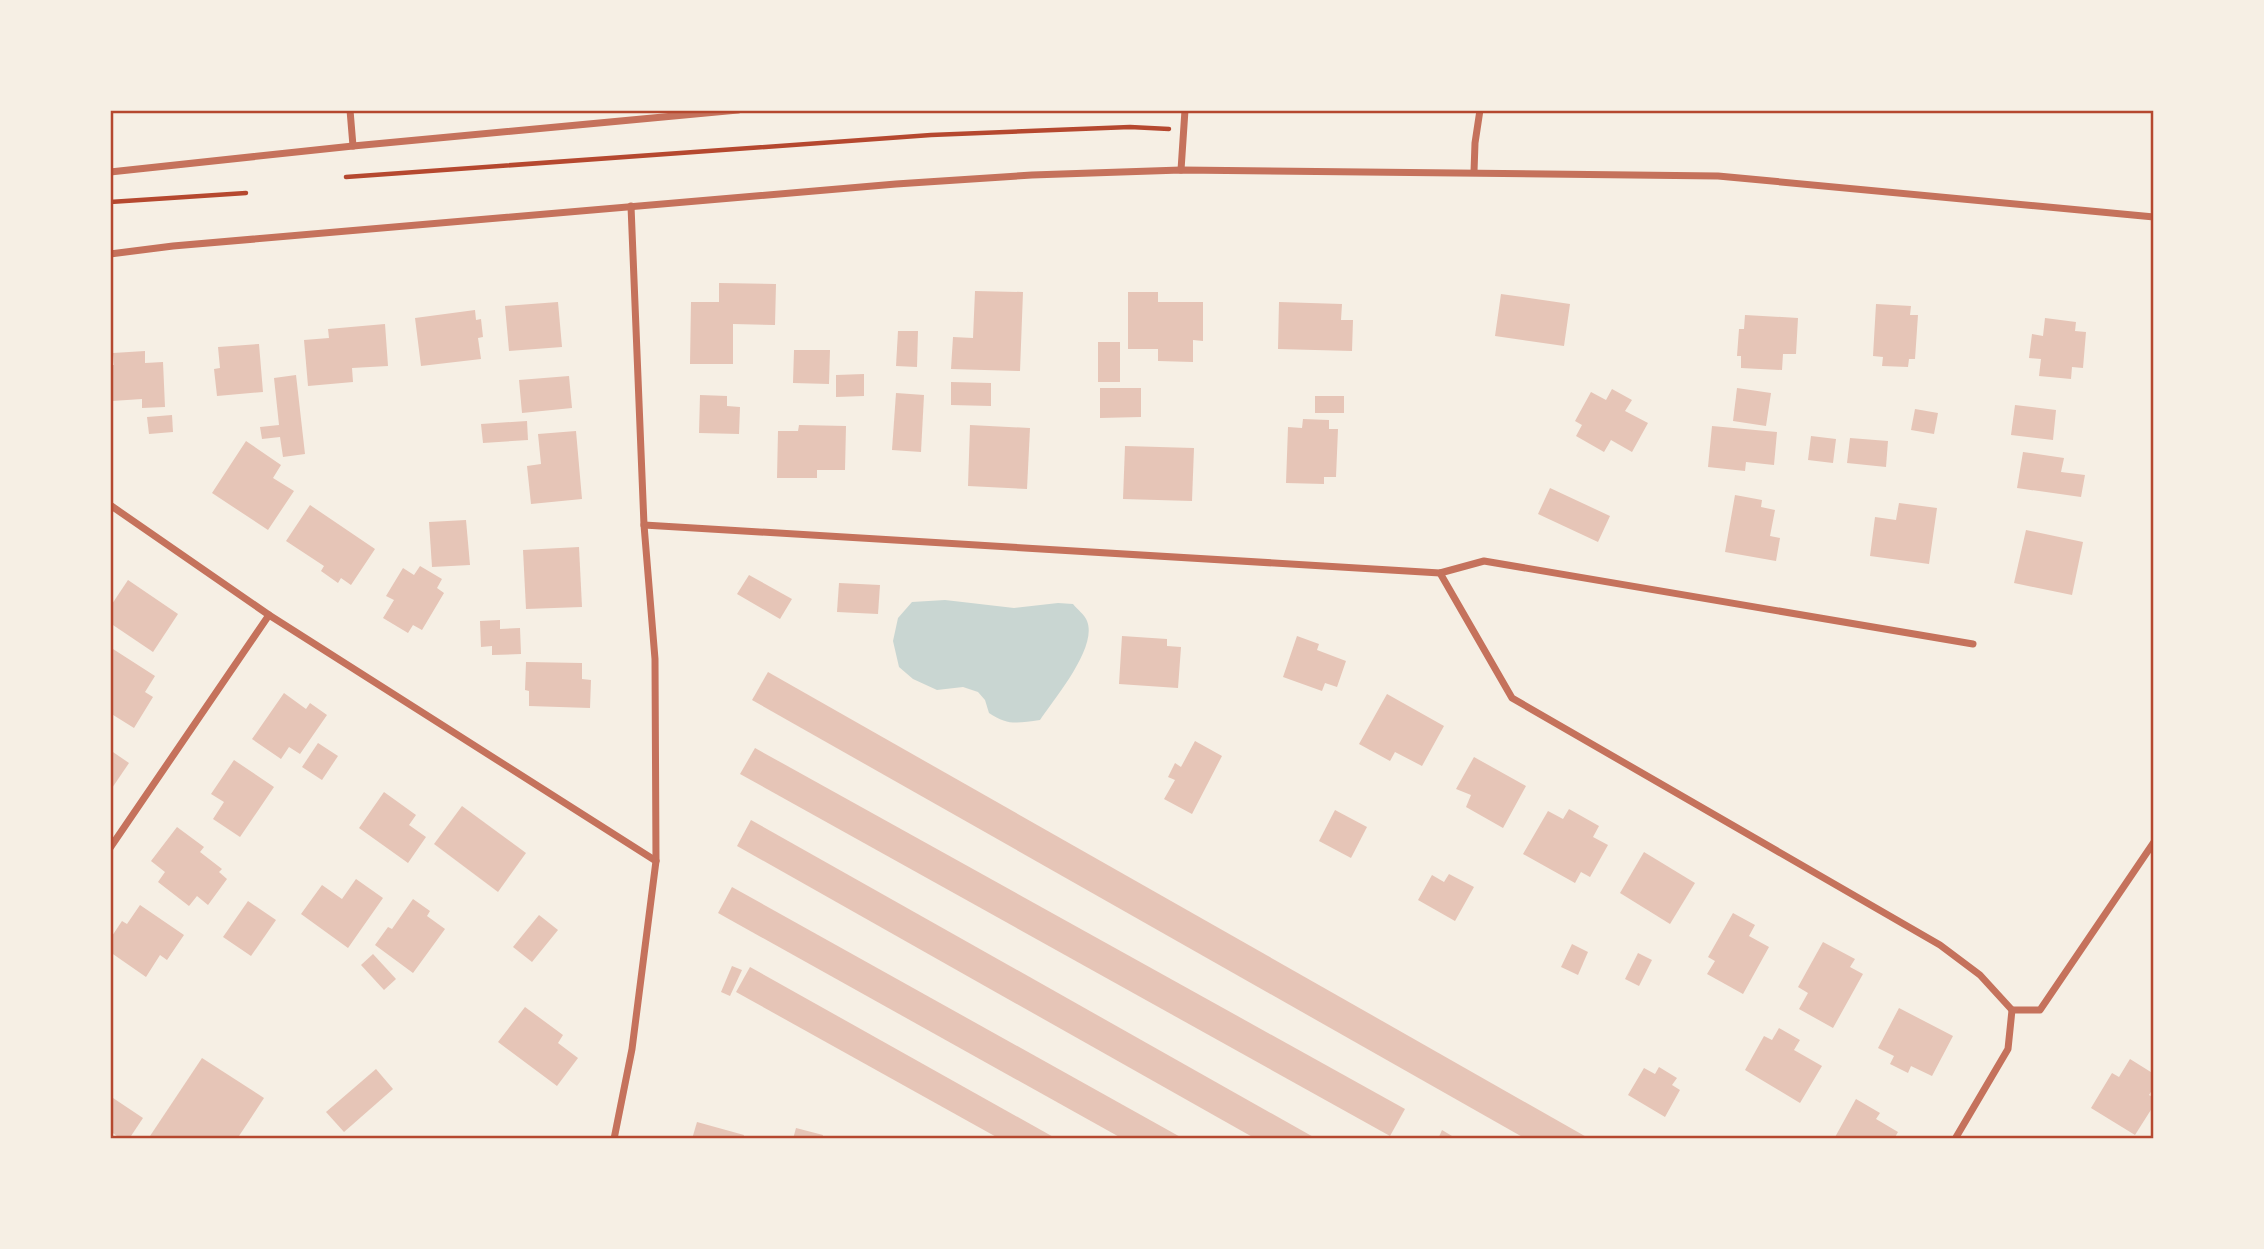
<svg xmlns="http://www.w3.org/2000/svg" width="2264" height="1249" viewBox="0 0 2264 1249" font-family="Barlow,sans-serif">
<style>
.water{fill:#c9d6d2}
.building{fill:#e6c5b7}
.lines{fill:none;stroke-linecap:round;stroke-linejoin:round}
.path{stroke:#b5482f;stroke-width:4.5}
.minor{stroke:#c5725c;stroke-width:7}
.neatline{fill:none;stroke:#b5482f;stroke-width:2.5}
</style>
<rect width="100%" height="100%" fill="#f6efe4"/>
<path class="water" d="M 945,600 L 1014,608 L 1058,603 L 1073,604 C 1077,609 1085,615 1087,621 C 1098,647 1054,699 1040,720 C 1018,723 1008,726 989,713 L 985,700 L 978,692 L 963,687 L 937,690 L 913,679 L 899,667 L 893,641 L 898,618 L 912,602 Z"/>
<g class="building">
<polygon points="719,283 776,284 775,325 733,324 733,364 690,364 691,302 719,302"/>
<polygon points="975,291 1023,292 1020,371 951,369 953,337 973,338"/>
<polygon points="1128,292 1158,292 1158,302 1203,302 1203,341 1193,340 1193,362 1158,361 1158,349 1128,349"/>
<polygon points="1501,294 1570,304 1564,346 1495,336"/>
<polygon points="558,302 562,347 509,351 505,306"/>
<polygon points="1279,302 1342,304 1341,320 1353,320 1352,351 1278,349"/>
<polygon points="1876,304 1911,306 1910,315 1918,315 1915,359 1909,359 1908,367 1882,366 1883,357 1873,356"/>
<polygon points="475,310 476,320 481,319 483,337 478,338 481,359 421,366 415,318"/>
<polygon points="1745,315 1798,318 1796,354 1783,354 1782,370 1741,368 1741,356 1737,356 1739,329 1744,329"/>
<polygon points="2045,318 2076,322 2075,331 2086,332 2083,368 2072,367 2071,379 2039,376 2041,359 2029,358 2032,334 2043,336"/>
<polygon points="385,324 388,366 352,368 353,382 308,386 304,340 329,338 328,329"/>
<polygon points="898,331 918,331 917,367 896,366"/>
<rect x="1098" y="342" width="22" height="40"/>
<polygon points="259,344 263,392 217,396 214,369 220,368 218,347"/>
<polygon points="794,350 830,350 829,384 793,383"/>
<polygon points="145,351 145,363 163,362 165,407 142,408 142,399 112,401 110,365 114,365 113,353"/>
<polygon points="864,374 864,396 836,397 836,375"/>
<polygon points="296,375 305,454 283,457 280,437 262,439 260,427 279,425 274,378"/>
<polygon points="569,376 572,408 522,413 519,380"/>
<polygon points="951,382 991,383 991,406 951,405"/>
<polygon points="1100,388 1141,388 1141,417 1100,418"/>
<polygon points="1737,388 1771,393 1766,426 1733,421"/>
<polygon points="1612,389 1632,400 1625,411 1648,423 1632,452 1611,440 1604,452 1576,436 1582,425 1575,421 1591,392 1606,400"/>
<polygon points="896,393 924,395 921,452 892,450"/>
<polygon points="700,395 727,396 727,406 740,407 739,434 699,433"/>
<rect x="1315" y="396" width="29" height="17"/>
<polygon points="2015,405 2056,410 2053,440 2011,435"/>
<polygon points="1915,409 1938,413 1934,434 1911,430"/>
<polygon points="172,415 173,432 149,434 147,417"/>
<polygon points="1303,419 1329,420 1329,429 1338,429 1336,477 1324,477 1324,484 1286,483 1288,427 1302,428"/>
<polygon points="527,421 528,440 483,443 481,424"/>
<polygon points="799,425 846,426 845,470 817,470 817,478 777,478 778,431 798,431"/>
<polygon points="970,425 1030,428 1027,489 968,486"/>
<polygon points="1712,426 1777,432 1774,465 1746,462 1745,471 1708,467"/>
<polygon points="576,431 582,499 531,504 527,466 541,464 538,434"/>
<polygon points="1811,436 1836,439 1833,463 1808,460"/>
<polygon points="1850,438 1888,441 1886,467 1847,463"/>
<polygon points="246,441 281,465 273,478 294,491 268,530 212,493"/>
<polygon points="1125,446 1194,448 1192,501 1123,499"/>
<polygon points="2023,452 2064,458 2061,472 2085,475 2081,497 2017,488"/>
<polygon points="1550,488 1610,516 1598,542 1538,514"/>
<polygon points="1735,495 1762,500 1761,507 1775,510 1770,536 1780,538 1776,561 1725,552"/>
<polygon points="1899,503 1937,508 1929,564 1870,556 1875,517 1896,520"/>
<polygon points="310,505 375,549 351,585 341,578 338,583 321,571 324,566 286,541"/>
<polygon points="466,520 470,565 432,567 429,522"/>
<polygon points="2026,530 2083,542 2072,595 2014,583"/>
<polygon points="579,547 582,607 526,609 523,550"/>
<polygon points="420,566 442,579 437,588 444,593 422,630 413,625 408,633 383,618 394,600 386,596 403,568 414,575"/>
<polygon points="749,575 792,599 780,619 737,594"/>
<polygon points="128,580 178,614 153,652 110,623 110,607"/>
<polygon points="839,583 880,585 878,614 837,612"/>
<polygon points="500,620 500,629 520,628 521,654 492,655 492,646 481,647 480,621"/>
<polygon points="1122,636 1167,639 1167,646 1181,647 1178,688 1119,684"/>
<polygon points="1297,636 1319,644 1317,650 1346,661 1337,687 1325,683 1322,691 1283,677"/>
<polygon points="113,649 155,676 145,692 153,697 134,728 110,713 110,654"/>
<polygon points="526,662 582,663 582,679 591,680 590,708 529,706 529,691 525,690"/>
<polygon points="768,672 1590,1139 1526,1139 752,700"/>
<polygon points="284,693 306,709 310,703 327,715 300,754 289,747 281,759 252,739"/>
<polygon points="1387,694 1444,726 1422,766 1395,752 1390,761 1359,744"/>
<polygon points="1195,741 1222,756 1192,814 1164,799 1175,780 1168,777 1175,763 1181,767"/>
<polygon points="318,743 338,756 322,780 302,767"/>
<polygon points="755,748 1405,1109 1390,1136 740,774"/>
<polygon points="110,750 129,763 110,791"/>
<polygon points="1474,757 1526,786 1503,828 1466,807 1471,795 1456,789"/>
<polygon points="234,760 274,787 240,837 213,819 224,802 211,794"/>
<polygon points="384,792 416,815 409,825 426,837 408,863 359,828"/>
<polygon points="462,806 526,853 498,892 434,844"/>
<polygon points="1569,809 1599,826 1593,837 1608,845 1590,877 1581,872 1575,883 1523,854 1548,811 1563,819"/>
<polygon points="1335,810 1367,827 1351,858 1319,841"/>
<polygon points="751,820 1317,1139 1256,1139 737,846"/>
<polygon points="177,827 204,847 200,852 222,869 219,872 227,879 208,905 197,896 189,906 158,882 165,872 151,861"/>
<polygon points="1644,852 1695,883 1670,924 1620,893"/>
<polygon points="1449,874 1474,887 1455,921 1418,900 1432,875 1444,882"/>
<polygon points="356,879 383,898 348,948 301,914 322,885 342,899"/>
<polygon points="732,887 1184,1139 1123,1139 718,913"/>
<polygon points="413,899 430,911 427,916 445,929 413,973 375,945 388,927 392,929"/>
<polygon points="248,901 276,920 251,956 223,937"/>
<polygon points="140,905 184,935 167,960 160,955 146,977 110,952 110,939 122,921 127,924"/>
<polygon points="1733,913 1755,925 1749,936 1769,947 1743,994 1707,974 1715,961 1708,957"/>
<polygon points="539,915 558,930 532,962 513,947"/>
<polygon points="1823,942 1855,959 1850,967 1863,974 1833,1028 1799,1009 1808,993 1798,987"/>
<polygon points="1572,944 1588,952 1578,975 1561,967"/>
<polygon points="1638,953 1652,960 1639,986 1625,979"/>
<polygon points="373,954 396,979 384,990 361,965"/>
<polygon points="732,966 742,970 730,996 721,992"/>
<polygon points="750,967 1057,1139 1000,1139 736,992"/>
<polygon points="525,1007 563,1035 558,1043 578,1058 557,1086 498,1042"/>
<polygon points="1899,1008 1953,1036 1932,1076 1911,1066 1908,1073 1890,1064 1894,1056 1878,1048"/>
<polygon points="1779,1028 1800,1040 1794,1050 1822,1066 1800,1103 1745,1070 1764,1036 1772,1040"/>
<polygon points="202,1058 264,1098 237,1139 148,1139"/>
<polygon points="2130,1059 2154,1074 2154,1087 2149,1095 2154,1098 2154,1105 2135,1135 2091,1108 2112,1073 2119,1077"/>
<polygon points="1659,1067 1677,1078 1672,1085 1680,1090 1665,1117 1628,1095 1644,1068 1655,1074"/>
<polygon points="376,1069 393,1089 344,1132 326,1112"/>
<polygon points="110,1096 143,1118 129,1139 121,1139 110,1131"/>
<polygon points="1856,1099 1880,1113 1876,1119 1898,1132 1894,1139 1834,1139"/>
<polygon points="697,1122 744,1135 743,1139 692,1139"/>
<polygon points="796,1128 823,1135 822,1139 793,1139"/>
<polygon points="1442,1130 1457,1139 1438,1139"/>
</g>
<g class="lines">
<g class="path">
<polyline points="346,177 931,135 1130,127 1169,129"/>
<polyline points="110,202 246,193"/>
</g>
<g class="minor">
<polyline points="350,110 353,146"/>
<polyline points="1181,170 1185,110"/>
<polyline points="110,172 353,146 738,110"/>
<polyline points="1474,172 1475,143 1480,110"/>
<polyline points="110,254 173,246 896,184 1032,175 1181,170 1718,176 2154,217"/>
<polyline points="110,505 269,615 656,861"/>
<polyline points="644,525 1440,573 1484,561 1973,644"/>
<polyline points="1440,573 1512,698 1940,945 1980,975 2012,1010"/>
<polyline points="110,848 269,615"/>
<polyline points="614,1139 632,1049 656,861 655,659 644,525 631,206"/>
<polyline points="1955,1139 2008,1049 2012,1010 2040,1010 2154,842"/>
</g>
</g>
<rect width="2264" height="1249" fill="none" stroke="#f6efe4" stroke-width="224"/>
<rect x="112" y="112" width="2040" height="1025" class="neatline"/>
</svg>
